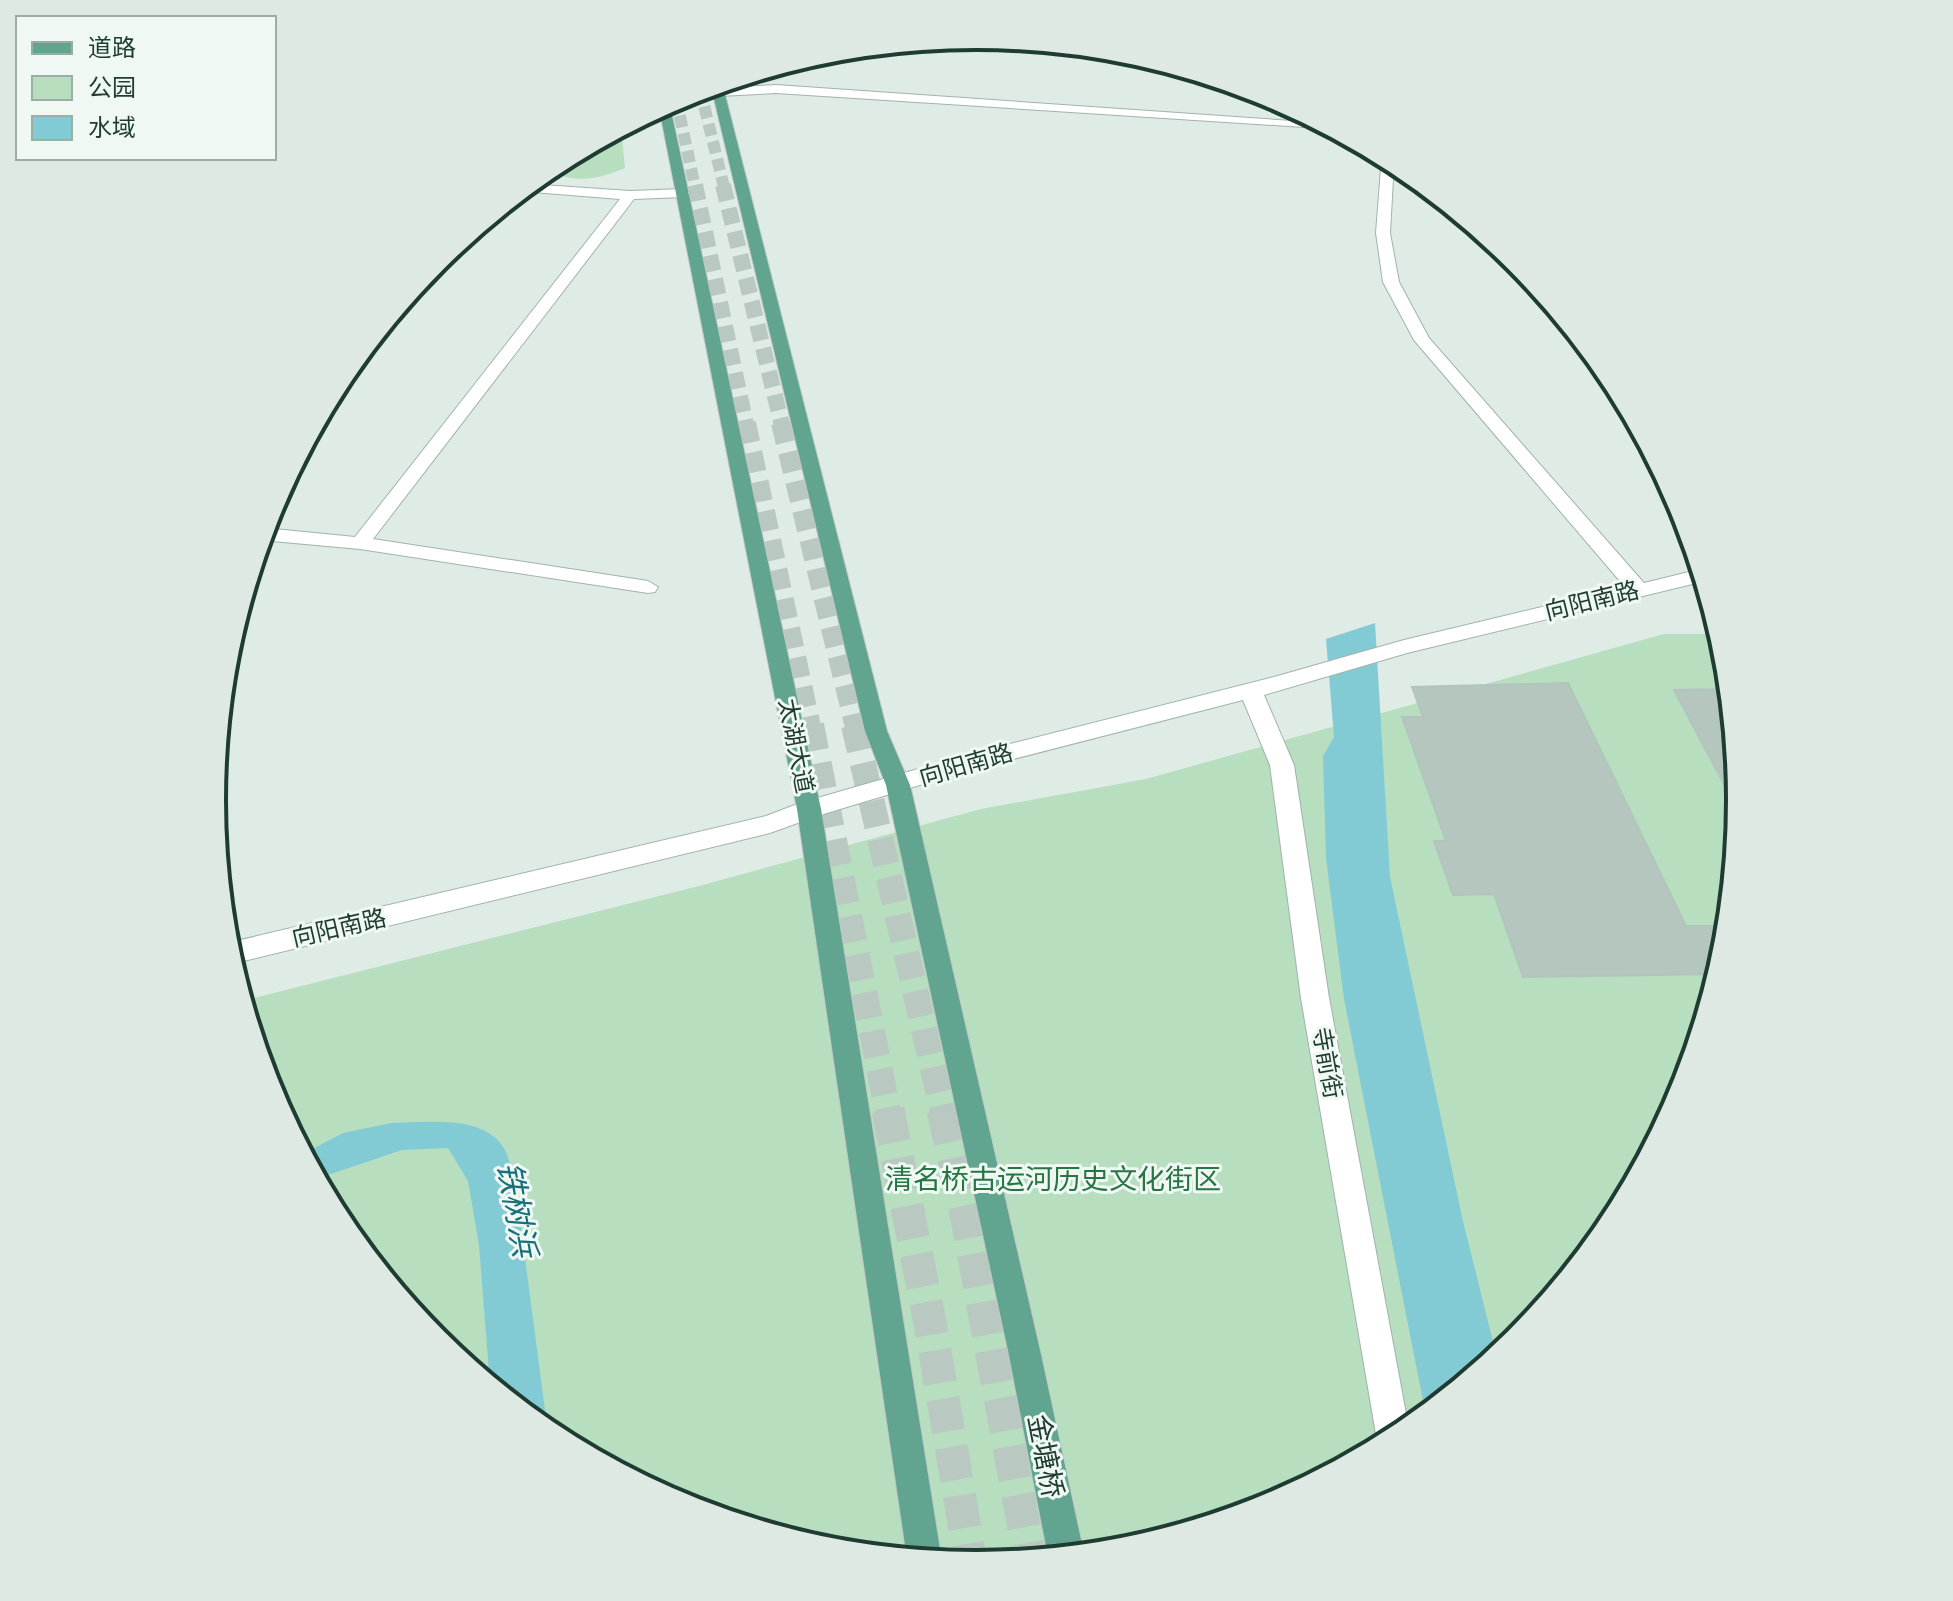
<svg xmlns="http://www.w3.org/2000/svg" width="1953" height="1601" viewBox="0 0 1953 1601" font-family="'Source Sans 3','Noto Sans SC',sans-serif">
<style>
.green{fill:#b6debf}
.water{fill:#83cbd4}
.building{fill:#b4c6be;stroke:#b1c5bc;stroke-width:2}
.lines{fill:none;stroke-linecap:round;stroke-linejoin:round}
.highway-tunnel-far4{stroke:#b9c8c1;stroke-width:12;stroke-dasharray:12 6;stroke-linecap:butt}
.highway-tunnel-far3{stroke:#b9c8c1;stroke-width:16;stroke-dasharray:16 8;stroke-linecap:butt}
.highway-tunnel-far2{stroke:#b9c8c1;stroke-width:20;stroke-dasharray:20 10;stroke-linecap:butt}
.highway-tunnel-far1{stroke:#b9c8c1;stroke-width:26;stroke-dasharray:26 13;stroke-linecap:butt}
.highway-tunnel{stroke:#b9c8c1;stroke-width:33;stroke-dasharray:33 16;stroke-linecap:butt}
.minor-casing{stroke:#a2b3ac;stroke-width:2}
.major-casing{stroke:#c0c8c6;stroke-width:2}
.minor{fill:#fff;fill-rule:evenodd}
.major{fill:#61a490;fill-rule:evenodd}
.labels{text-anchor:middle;stroke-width:6;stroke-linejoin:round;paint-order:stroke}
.street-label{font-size:24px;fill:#1f3c33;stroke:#eff8f3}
.near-park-label{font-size:28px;fill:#277542;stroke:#eff8f3}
.near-street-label{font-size:28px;fill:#1f3c33;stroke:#eff8f3}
.near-water-label{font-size:32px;font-style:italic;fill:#166f7b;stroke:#eff8f3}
.rim{fill:none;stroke:#1f3c33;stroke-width:4}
</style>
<rect width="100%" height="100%" fill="#dfebe5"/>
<g class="green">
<path d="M 621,128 L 625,168 C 602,178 579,183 556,174 L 555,163 Z"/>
<polygon points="1664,634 1721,634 1726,652 1741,801 1726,950 1683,1093 1612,1226 1517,1341 1401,1436 1269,1507 1125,1550 976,1565 827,1550 684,1507 551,1436 436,1341 341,1225 270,1093 242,1001 703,885 981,809 1146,779"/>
</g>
<g class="water">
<polygon points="1375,623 1390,877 1462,1217 1497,1358 1426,1416 1344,999 1326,858 1323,756 1334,737 1326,639"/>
<path d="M 391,1123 C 427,1123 487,1113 506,1152 C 510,1162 512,1173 515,1182 L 548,1433 L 490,1385 L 479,1245 L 468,1181 L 448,1148 L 402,1150 L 316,1179 L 303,1154 L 343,1133 Z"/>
</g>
<g class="building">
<polygon points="1568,683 1686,926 1729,926 1726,950 1719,974 1523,977 1494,894 1453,895 1434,841 1446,841 1402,717 1423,717 1412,687"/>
<polygon points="1730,689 1741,801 1740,814 1674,690"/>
</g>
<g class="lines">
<g class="highway-tunnel-far4">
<polyline points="700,89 724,187"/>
<polyline points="676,98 695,187"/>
</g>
<g class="highway-tunnel-far3">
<polyline points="695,185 746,425"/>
<polyline points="723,185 782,425"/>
</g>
<g class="highway-tunnel-far2">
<polyline points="746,423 811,727"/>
<polyline points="781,423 855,727"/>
</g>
<g class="highway-tunnel-far1">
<polyline points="811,725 888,1112"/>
<polyline points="854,725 943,1112"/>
</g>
<g class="highway-tunnel">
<polyline points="888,1110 931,1328 971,1564"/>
<polyline points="943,1110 965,1208 1030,1560"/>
</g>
<defs>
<g id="minor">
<polygon points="776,85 1322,123 1335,129 776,93 719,96 713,92 719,88"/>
<polygon points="1382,155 1394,161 1390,233 1399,282 1429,338 1644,583 1701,569 1705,581 1407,653 1264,695 1294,765 1329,998 1409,1430 1380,1448 1377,1440 1301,998 1270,765 1243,700 963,772 817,816 770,833 231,964 228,943 766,816 800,803 963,756 1274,677 1404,640 1625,587 1414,340 1383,282 1376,233"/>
<polygon points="528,184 630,191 683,189 690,193 683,197 634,199 373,539 648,581 658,587 655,592 648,593 360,549 261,540 264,528 355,537 620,199 520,191"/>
</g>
<g id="major">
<polygon points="722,83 887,731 910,785 1041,1355 1084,1554 1048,1556 1009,1355 886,785 865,731 711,86"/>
<polygon points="669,102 821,809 942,1562 907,1558 797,809 659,107"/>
</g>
</defs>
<use href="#minor" class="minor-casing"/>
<use href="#major" class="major-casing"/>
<use href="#minor" class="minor"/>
<use href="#major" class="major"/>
</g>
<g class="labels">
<g class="street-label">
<text transform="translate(1592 601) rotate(-14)" y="8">向阳南路</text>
<text transform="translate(796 746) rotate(79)" y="8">太湖大道</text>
<text transform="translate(966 765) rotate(-16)" y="8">向阳南路</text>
<text transform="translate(339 928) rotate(-13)" y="8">向阳南路</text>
<text transform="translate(1327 1063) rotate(80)" y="8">寺前街</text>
</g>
<g class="near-park-label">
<text x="1053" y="1189">清名桥古运河历史文化街区</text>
</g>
<g class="near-street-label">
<text transform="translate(1046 1456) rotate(79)" y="10">金塘桥</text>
</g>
<g class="near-water-label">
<text transform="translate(517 1209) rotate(80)" y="11">铁树浜</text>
</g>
</g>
<path d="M0 0H1953V1601H0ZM226 800a750 750 0 1 1 1500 0a750 750 0 1 1-1500 0Z" fill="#dee9e4" fill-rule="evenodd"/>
<path class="rim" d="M226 800a750 750 0 1 1 1500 0a750 750 0 1 1-1500 0Z"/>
<rect x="16" y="16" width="260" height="144" fill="#eff8f3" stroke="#9cada6" stroke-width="2"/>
<rect x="32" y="42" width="40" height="12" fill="#61a490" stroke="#9cada6" stroke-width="2"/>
<text x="88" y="56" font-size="24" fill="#1f3c33">道路</text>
<rect x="32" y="76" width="40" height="24" fill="#b6debf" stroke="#9cada6" stroke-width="2"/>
<text x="88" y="96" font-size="24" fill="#1f3c33">公园</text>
<rect x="32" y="116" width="40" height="24" fill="#83cbd4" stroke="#9cada6" stroke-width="2"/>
<text x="88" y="136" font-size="24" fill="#1f3c33">水域</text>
</svg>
